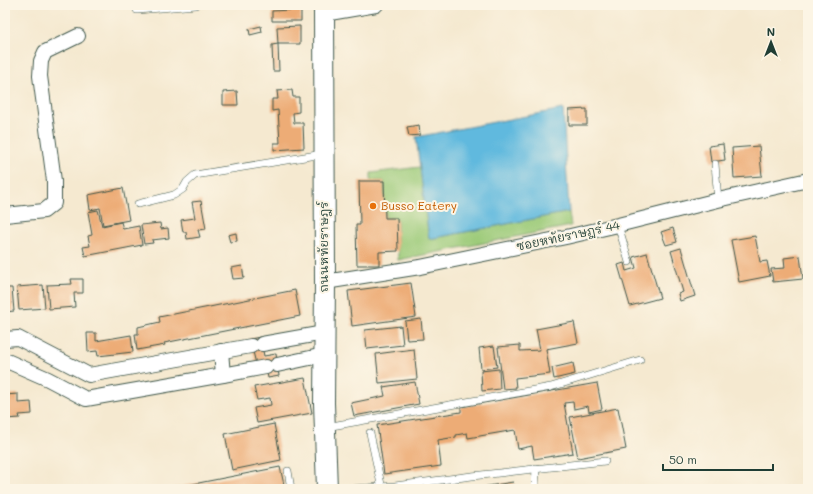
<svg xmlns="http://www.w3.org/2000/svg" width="813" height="494" viewBox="0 0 813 494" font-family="Mali,'Playpen Sans Thai',sans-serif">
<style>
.green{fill:#9bca78;stroke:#5d8456}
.water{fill:#61b9de;stroke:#407b89}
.building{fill:#edac76}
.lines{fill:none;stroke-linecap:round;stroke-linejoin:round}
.lane-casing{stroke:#3f574b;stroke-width:8}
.street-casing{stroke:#3f574b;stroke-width:16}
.secondary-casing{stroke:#3f574b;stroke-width:22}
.lane{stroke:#fff;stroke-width:7}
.street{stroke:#fff;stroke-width:14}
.secondary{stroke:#fff;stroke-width:20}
.food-dot{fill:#e8710a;stroke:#fcf5e5;stroke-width:1.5}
.labels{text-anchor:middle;stroke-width:4;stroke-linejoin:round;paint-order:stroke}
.food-label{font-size:12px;fill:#c56008;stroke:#fcf5e5;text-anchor:start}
.street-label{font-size:12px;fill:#1f3d34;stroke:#fcf5e5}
</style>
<rect width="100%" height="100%" fill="#fcf5e5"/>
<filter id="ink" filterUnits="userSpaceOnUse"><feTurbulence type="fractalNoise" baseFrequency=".025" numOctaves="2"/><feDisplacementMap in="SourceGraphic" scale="8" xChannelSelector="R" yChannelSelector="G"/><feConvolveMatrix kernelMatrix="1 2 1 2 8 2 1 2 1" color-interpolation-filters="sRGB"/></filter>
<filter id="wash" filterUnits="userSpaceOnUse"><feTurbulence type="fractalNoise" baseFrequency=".012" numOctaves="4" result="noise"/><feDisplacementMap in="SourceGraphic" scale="16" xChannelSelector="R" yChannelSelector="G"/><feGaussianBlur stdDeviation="0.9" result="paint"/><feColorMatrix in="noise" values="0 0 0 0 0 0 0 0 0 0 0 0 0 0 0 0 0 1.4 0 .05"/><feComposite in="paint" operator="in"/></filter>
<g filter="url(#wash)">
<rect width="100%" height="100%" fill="#f5e9d0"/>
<polygon class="green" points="420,167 429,239 569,212 571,226 398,260 397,218 385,218 384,181 371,181 371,173"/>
<polygon class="water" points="563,109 569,212 429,239 416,137"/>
<g id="blocks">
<g class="building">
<polygon points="289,5 297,5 297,9 301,9 301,21 272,21 272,11 290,10"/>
<polygon points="261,26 262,32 250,35 249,29"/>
<polygon points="300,26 300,44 278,44 277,27"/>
<polygon points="278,44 279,71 273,71 272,45"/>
<polygon points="292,90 293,97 299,97 299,112 293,113 294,123 303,123 304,148 274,150 274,143 280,143 278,110 272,111 272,99 278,99 277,91"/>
<polygon points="237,91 238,105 223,105 223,92"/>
<polygon points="587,109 587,125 569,125 569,110"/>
<polygon points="419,125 420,135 409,136 407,127"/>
<polygon points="723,144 725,160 711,162 709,146"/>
<polygon points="759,146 762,176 734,178 732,148"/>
<polygon points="359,181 384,181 385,218 397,218 398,251 379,252 379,265 357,265 356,225 360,225"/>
<polygon points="123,188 129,220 103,225 100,208 90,210 88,195"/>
<polygon points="201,201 206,229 198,230 200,237 187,239 186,232 183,232 181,220 195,218 192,202"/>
<polygon points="98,210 102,226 121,222 123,229 139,226 142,245 85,256 83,247 90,246 88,236 92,235 88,212"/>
<polygon points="160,223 161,229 168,228 169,238 152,240 153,243 144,244 141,225"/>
<polygon points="673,228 677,242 666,245 661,232"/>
<polygon points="236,233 237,241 230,242 228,235"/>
<polygon points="755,236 760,262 767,261 770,276 739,282 731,240"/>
<polygon points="681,248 695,296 680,301 678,294 683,292 671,251"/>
<polygon points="647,253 660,298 630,306 618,265 624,263 626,271 636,268 633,257"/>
<polygon points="800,256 803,279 773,282 771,269 785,268 784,258"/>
<polygon points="242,266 244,278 233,279 231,268"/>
<polygon points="71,279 83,279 83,293 74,293 75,307 49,309 47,285 72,284"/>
<polygon points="411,283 416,317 352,326 348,291"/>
<polygon points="43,285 45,308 19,310 17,287"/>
<polygon points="5,288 12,288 14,311 5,312"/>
<polygon points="295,290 300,316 164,343 165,345 137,350 135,334 138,334 138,327 160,322 159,317"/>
<polygon points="421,319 423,339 407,340 405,321"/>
<polygon points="574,322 578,343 546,349 550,374 515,378 516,388 503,389 498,347 520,345 520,351 540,350 536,329"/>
<polygon points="401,326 403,345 367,349 365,330"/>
<polygon points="87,333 96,333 96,341 131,335 133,352 98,356 97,351 88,352"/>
<polygon points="260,337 264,356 276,354 279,376 268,378 265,362 256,364 250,339"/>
<polygon points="494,346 497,367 481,369 479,348"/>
<polygon points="414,349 417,379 379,383 376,354"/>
<polygon points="573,363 575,374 554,379 552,368"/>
<polygon points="499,369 500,389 482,391 481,371"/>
<polygon points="305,378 312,413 257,423 254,408 271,405 270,398 257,400 254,387"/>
<polygon points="415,382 419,404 354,416 351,403 385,396 383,387"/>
<polygon points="597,383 602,409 589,412 588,406 574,409 573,402 564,403 573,453 534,459 532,446 518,449 515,430 468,438 467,433 456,435 456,437 438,440 441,466 384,474 377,425 461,412 461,407"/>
<polygon points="18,394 18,403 31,402 32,414 19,415 20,418 5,419 5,395"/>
<polygon points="618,408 626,449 578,458 570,417"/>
<polygon points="274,424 281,460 232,470 225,434"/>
<polygon points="280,467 285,489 173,489 173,488"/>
<polygon points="513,482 515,489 476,489 476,488"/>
</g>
</g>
</g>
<g filter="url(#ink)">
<use href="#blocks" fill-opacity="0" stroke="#3f574b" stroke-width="1"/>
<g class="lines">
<defs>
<g id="lane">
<polyline points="137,10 196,5"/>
<polyline points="715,164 718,200"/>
<polyline points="138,204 174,195 183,189 187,182 195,175 323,154"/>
<polyline points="618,225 629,262"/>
<polyline points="326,427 551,387 640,360"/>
<polyline points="370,433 382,489"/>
<polyline points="288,471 291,489"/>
<polyline points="353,489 395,486 472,476 605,461"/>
<polyline points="535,489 536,468"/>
</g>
<g id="street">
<polyline points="324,14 376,5"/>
<polyline points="5,215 44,211 54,203 54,181 40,76 41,61 45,52 78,36"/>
<polyline points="325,282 420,267 566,237 618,225 718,200 808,180"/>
<polyline points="5,339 18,338 89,375 251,346"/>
<polyline points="262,344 324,333"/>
<polyline points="221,351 223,375"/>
<polyline points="5,362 7,361 48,379 86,399 223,375 266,367"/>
<polyline points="277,365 324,355"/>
</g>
<polyline id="secondary" points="324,5 325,282 324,403 327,489"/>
</defs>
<use href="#lane" class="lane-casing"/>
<use href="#street" class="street-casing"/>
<use href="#secondary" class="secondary-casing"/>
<use href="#lane" class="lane"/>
<use href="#street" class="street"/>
<use href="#secondary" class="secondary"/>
</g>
</g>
<circle class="food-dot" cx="373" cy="206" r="4"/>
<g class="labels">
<g class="food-label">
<text x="381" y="210">Busso Eatery</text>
</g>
<g class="street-label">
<text transform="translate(568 236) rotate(-12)" y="4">ซอยหทัยราษฎร์ 44</text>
<text transform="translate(324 247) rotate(-90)" y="4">ถนนหทัยราษฎร์</text>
</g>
</g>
<rect width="813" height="494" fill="none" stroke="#fcf5e5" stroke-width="20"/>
<g transform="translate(771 42)" stroke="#fcf5e5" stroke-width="3" paint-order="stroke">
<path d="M0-3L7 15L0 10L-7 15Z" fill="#1f3d34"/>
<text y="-6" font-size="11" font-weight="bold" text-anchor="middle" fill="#1f3d34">N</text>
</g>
<path d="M663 464v6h110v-6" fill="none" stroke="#1f3d34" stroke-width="2"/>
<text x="669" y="464" font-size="12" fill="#1f3d34" stroke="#fcf5e5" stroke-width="3" paint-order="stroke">50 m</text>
</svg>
